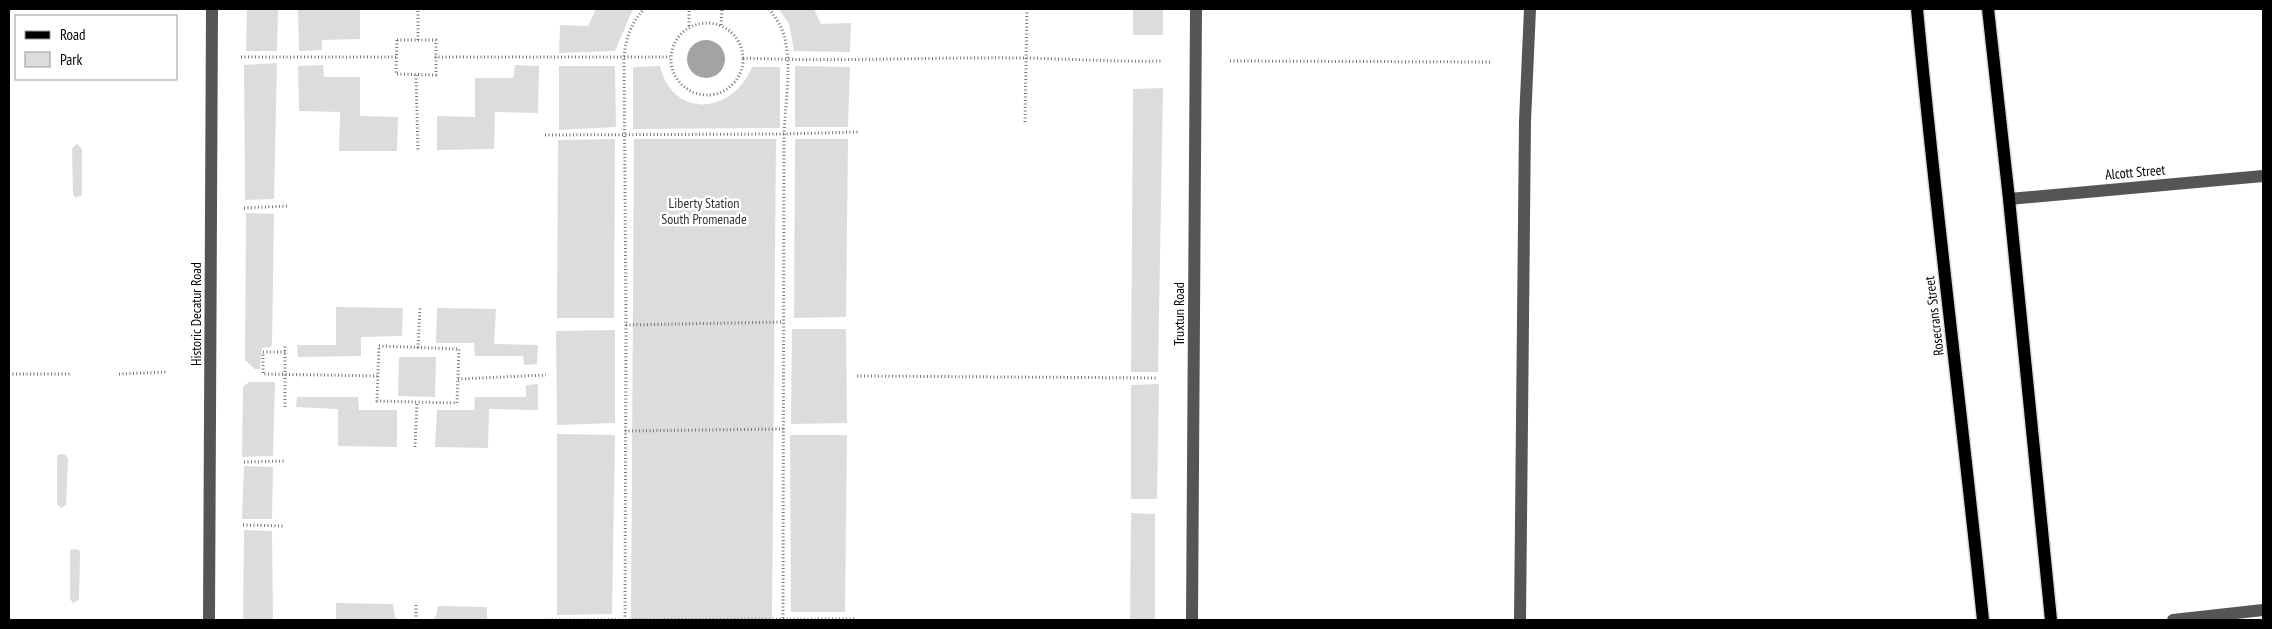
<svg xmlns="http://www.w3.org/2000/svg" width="2272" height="629" viewBox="0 0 2272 629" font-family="'PT Sans Narrow',sans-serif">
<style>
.green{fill:#dcdcdc}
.water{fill:#a3a3a3}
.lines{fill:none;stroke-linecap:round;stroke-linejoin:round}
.major-casing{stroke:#dbdbdb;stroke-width:15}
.path{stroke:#777;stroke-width:3;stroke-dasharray:1 2.5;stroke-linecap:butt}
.minor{stroke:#555;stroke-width:12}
.major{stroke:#000;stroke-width:12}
.labels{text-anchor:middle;stroke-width:5;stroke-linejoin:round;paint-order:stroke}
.street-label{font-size:14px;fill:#000;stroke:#fff}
.park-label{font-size:14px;fill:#333;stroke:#fff}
</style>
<rect width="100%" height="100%" fill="#fff"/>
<g class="green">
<polygon points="247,9 278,9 277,51 246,51"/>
<polygon points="298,9 360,9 360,39 322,40 322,50 299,51"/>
<polygon points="596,9 633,9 615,51 559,53 560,25 588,26"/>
<polygon points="779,9 814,9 821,24 851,23 850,52 794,51 789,24"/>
<rect x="1133" y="9" width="30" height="26"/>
<polygon points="277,63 274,199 245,200 244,65"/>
<polygon points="323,65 324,77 360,77 360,116 398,117 397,151 339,151 340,112 299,111 298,66"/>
<polygon points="515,65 539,66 538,113 495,112 494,149 437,150 437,116 475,117 475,78 513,78"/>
<polygon points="559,66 615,66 616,127 559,130"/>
<path d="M 660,66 C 672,118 732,116 752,67 L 780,67 L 780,128 L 633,129 L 633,67 Z"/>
<polygon points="795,66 850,67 848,127 795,127"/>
<polygon points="1163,88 1158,372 1131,372 1133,89"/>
<polygon points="615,139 614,318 557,318 558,140"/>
<polygon points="634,139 776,139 772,620 631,620"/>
<polygon points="795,139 848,139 846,317 794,318"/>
<polygon points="77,144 82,149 82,195 76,198 73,194 72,148"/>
<polygon points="246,213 274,214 272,344 271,347 262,348 260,369 255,369 245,360"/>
<polygon points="336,307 403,308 402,336 361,337 361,356 298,357 297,345 336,345"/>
<polygon points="437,308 496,309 494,344 538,345 537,364 524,365 523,356 475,356 474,343 436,343"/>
<polygon points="792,329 846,329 847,423 791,424"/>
<polygon points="615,330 615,423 557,425 556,331"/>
<polygon points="399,357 436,357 435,397 398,396"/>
<polygon points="249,382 275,382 273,456 242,457 243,387"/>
<polygon points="538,384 538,410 489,409 488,448 435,447 437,410 474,410 475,397 526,397 526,385"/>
<polygon points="1159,384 1157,499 1131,499 1131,385"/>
<polygon points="297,397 358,397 359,410 397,410 397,447 338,446 338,409 296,407"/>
<polygon points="557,434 615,435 612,614 557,615"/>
<polygon points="790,435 847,435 845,612 791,612"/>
<polygon points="62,454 66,455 68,459 66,505 61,508 57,504 57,458 58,455"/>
<polygon points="244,466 273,467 272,519 242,519"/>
<polygon points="1131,513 1155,514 1155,620 1130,620"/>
<polygon points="244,530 272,531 273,620 243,620"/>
<polygon points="71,549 79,550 80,553 79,600 73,603 70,599 70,552"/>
<polygon points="336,603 393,604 395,617 399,620 336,620"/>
<polygon points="438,606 487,607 487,620 432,620 436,616"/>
</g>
<circle class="water" cx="706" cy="59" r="19"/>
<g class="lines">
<defs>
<g id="major">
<path d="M 1917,9 C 1936,213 1962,416 1983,620"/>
<polyline points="1988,9 2009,199 2051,620"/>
</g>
</defs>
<use href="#major" class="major-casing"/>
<g class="path">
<path d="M 769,9 C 777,19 784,30 786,44 C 791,69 785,108 784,134 L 783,620"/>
<circle cx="707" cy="59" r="36"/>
<polyline points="721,25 722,9"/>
<polyline points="689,26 689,9"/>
<polygon points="397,40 436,40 436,75 396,74"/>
<polyline points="418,40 418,9"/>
<polyline points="241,57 396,57"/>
<polyline points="435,57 670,57"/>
<path d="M 743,58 C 837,62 931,57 1025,58 C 1071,59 1116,62 1162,61"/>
<polyline points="1230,61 1490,62"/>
<polyline points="416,75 418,150"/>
<polyline points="1025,122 1027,9"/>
<polyline points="545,135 784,134 858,132"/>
<polyline points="244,208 287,206"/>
<polyline points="626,325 783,322"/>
<polygon points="379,346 459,349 457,403 377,401"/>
<polyline points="418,348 420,308"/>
<polyline points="285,352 263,352 263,374 378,376"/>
<polyline points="9,374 70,374"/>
<polyline points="119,374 167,372"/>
<polyline points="857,376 1158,378"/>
<polyline points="458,379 546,375"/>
<polyline points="285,407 285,345"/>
<polyline points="625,431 784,429"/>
<polyline points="415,447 417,402"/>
<polyline points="244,462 285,461"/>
<polyline points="243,525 284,526"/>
<polyline points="416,620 416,605"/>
<polyline points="545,620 856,619"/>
<path d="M 625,620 L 626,325 L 624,57 C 626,38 631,23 644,9"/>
</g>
<g class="minor">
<polyline points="2009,199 2263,176"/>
<polyline points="209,620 212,9"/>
<polyline points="1192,620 1196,9"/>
<polyline points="1520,620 1525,121 1530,9"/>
<polyline points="2173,620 2263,610"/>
</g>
<use href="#major" class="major"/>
</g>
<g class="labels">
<g class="street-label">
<text transform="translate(2135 172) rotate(-5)" y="5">Alcott Street</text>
<text transform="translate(196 314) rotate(-90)" y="5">Historic Decatur Road</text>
<text transform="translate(1179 314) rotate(-90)" y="5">Truxtun Road</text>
<text transform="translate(1934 316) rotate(-97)" y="5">Rosecrans Street</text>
</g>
<g class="park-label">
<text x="704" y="208">Liberty Station<tspan x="704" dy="16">South Promenade</tspan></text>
</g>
</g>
<rect width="2272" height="629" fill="none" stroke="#000000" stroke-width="20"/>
<rect x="15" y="15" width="162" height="65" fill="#ffffff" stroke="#999999"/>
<rect x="25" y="31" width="25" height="8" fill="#000000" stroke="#999999"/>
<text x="60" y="40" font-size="15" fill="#000000">Road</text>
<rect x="25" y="52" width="25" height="15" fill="#dcdcdc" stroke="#999999"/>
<text x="60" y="65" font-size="15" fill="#000000">Park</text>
</svg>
